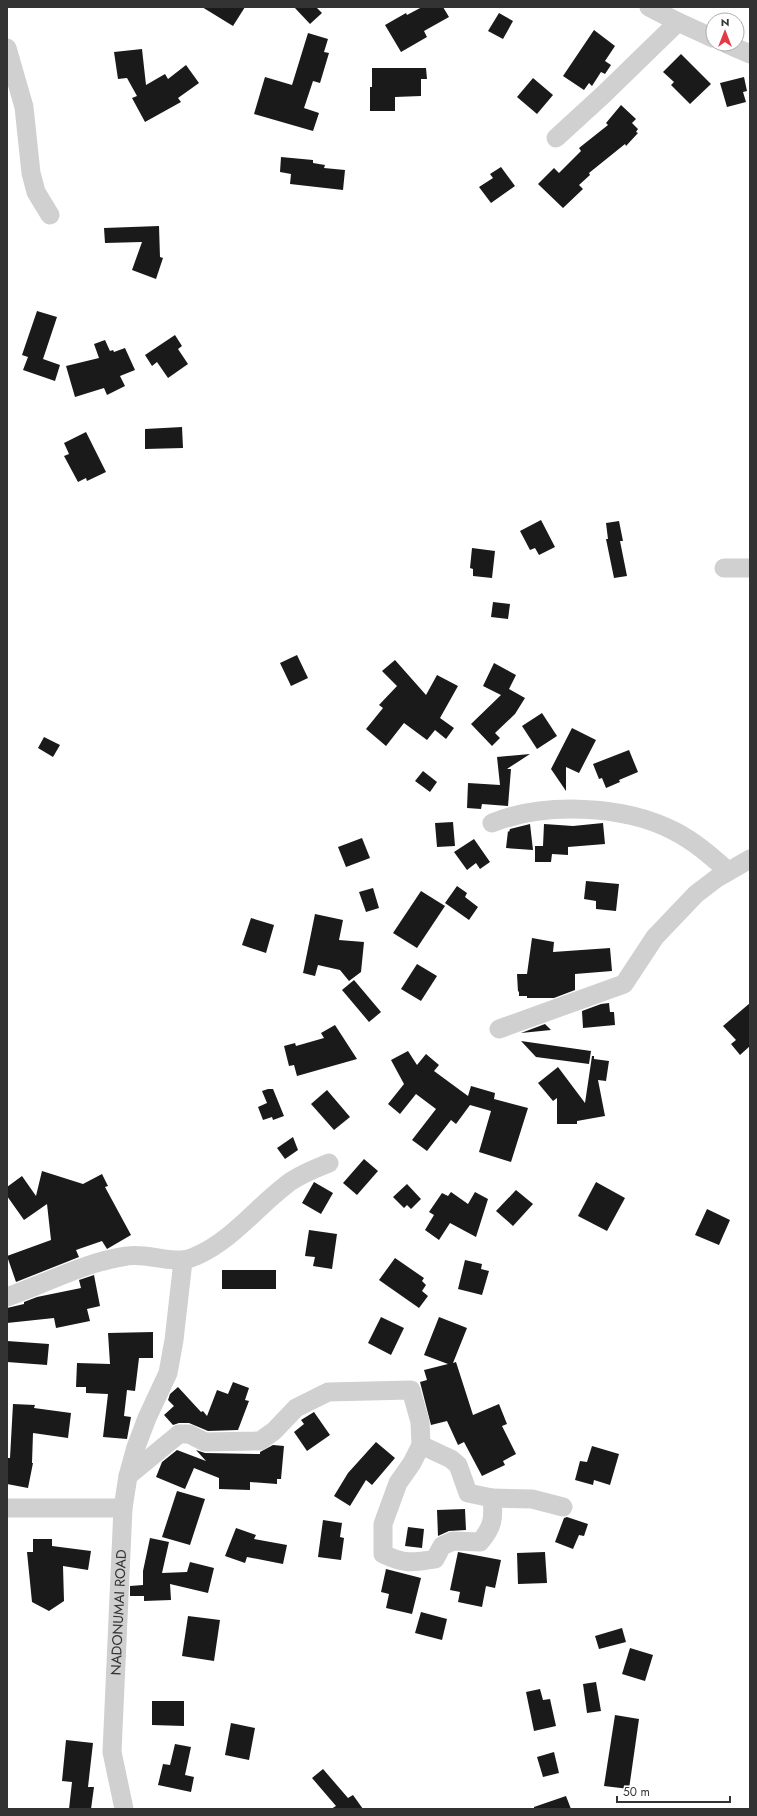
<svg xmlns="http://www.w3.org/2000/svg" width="757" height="1816" viewBox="0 0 757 1816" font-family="Jost,sans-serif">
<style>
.building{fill:#1a1a1a}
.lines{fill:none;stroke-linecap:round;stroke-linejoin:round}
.minor{stroke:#d0d0d0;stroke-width:19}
.labels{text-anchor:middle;stroke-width:4;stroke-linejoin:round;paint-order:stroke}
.street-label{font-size:14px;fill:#333;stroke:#fff}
</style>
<rect width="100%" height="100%" fill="#fff"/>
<g class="building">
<polygon points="202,7 245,7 233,26"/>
<polygon points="294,7 316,7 322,13 310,24"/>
<polygon points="422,7 443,7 449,17 424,31 427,37 401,52 385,25 406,13 407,15"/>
<polygon points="499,13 513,21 503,39 488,31"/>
<polygon points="594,30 615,46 605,61 611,65 605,74 601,72 592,86 589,83 584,90 563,76"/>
<polygon points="308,33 328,39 324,52 329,53 320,83 313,81 304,108 319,113 313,131 254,114 265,77 292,85"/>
<polygon points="142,49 146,85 165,74 168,79 186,65 199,83 178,98 181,102 145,122 132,98 137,96 127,78 118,79 114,52"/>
<polygon points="681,54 711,84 690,104 671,85 674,82 663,72"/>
<polygon points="372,68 426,68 427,79 421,79 421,96 395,97 395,111 370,111 370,87 372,87"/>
<polygon points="744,77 747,91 743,92 746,102 727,107 720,83"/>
<polygon points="533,78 553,95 537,114 517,97"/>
<polygon points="621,105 636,119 632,123 638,129 636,132 638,133 626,146 625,144 589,173 590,175 579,185 583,189 563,208 538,184 554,168 559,173 581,151 579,148 608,125 606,123"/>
<polygon points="281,157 313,160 313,163 325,165 324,168 345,170 343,190 290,184 291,174 280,172"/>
<polygon points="501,167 515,186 491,203 479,187 493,178 490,174"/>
<polygon points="159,226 160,257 163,258 156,279 132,270 142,242 105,243 104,228"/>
<polygon points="37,311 57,317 43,359 60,365 55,381 23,370 28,357 22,355"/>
<polygon points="175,335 182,346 178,349 188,364 168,378 157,362 152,366 145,355"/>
<polygon points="105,340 110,351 113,350 114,352 125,348 135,370 120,376 125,386 107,395 104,388 75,397 66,366 99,358 94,344"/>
<polygon points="182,427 183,448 145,449 145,429"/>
<polygon points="86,432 106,472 87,481 86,478 78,482 64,456 69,454 64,443"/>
<polygon points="541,520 555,547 539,555 535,548 530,550 520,531"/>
<polygon points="619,521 623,541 620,541 627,576 614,578 606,539 608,539 606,523"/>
<polygon points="472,548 495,551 492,578 473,576 473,569 470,568"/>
<polygon points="493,602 510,604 508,619 491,617"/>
<polygon points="297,655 308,678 291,686 280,663"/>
<polygon points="395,660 426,695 437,675 458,686 440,718 454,728 446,739 435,730 427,740 404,723 386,746 366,729 383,708 379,705 397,686 382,671"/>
<polygon points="494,663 516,675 509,689 525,698 515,714 495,733 500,738 492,746 471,724 501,695 483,686"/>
<polygon points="542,713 557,736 537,749 522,726"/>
<polygon points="572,728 596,740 579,773 566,767 566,791 551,769"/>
<polygon points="44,737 60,745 53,757 38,748"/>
<polygon points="629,750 638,772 619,780 620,782 606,788 602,778 599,779 593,764"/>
<polygon points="530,754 507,769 511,769 508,806 482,804 481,809 467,808 468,783 500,785 497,757"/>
<polygon points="423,771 437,782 430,792 415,781"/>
<polygon points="453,822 455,846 437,847 435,823"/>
<polygon points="603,823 605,844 568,847 568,855 552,854 551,862 535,862 535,846 543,846 544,824 573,826"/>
<polygon points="530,824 533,850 506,848 508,831 509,832 510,829"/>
<polygon points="362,838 370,858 346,867 338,847"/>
<polygon points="474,839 490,862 480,869 476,863 467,870 454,852"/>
<polygon points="586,881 619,884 616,911 596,909 596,901 584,899"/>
<polygon points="457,886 467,893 465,897 478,907 469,920 445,903"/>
<polygon points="373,888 379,908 366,912 359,892"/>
<polygon points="421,891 445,906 417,948 393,933"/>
<polygon points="315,914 343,920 339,940 364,942 361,972 349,981 340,970 318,965 315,976 303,973"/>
<polygon points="251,918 274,925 266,953 242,945"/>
<polygon points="532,938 554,942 553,952 610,948 612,971 575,974 575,990 554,998 527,998 527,996 519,996 519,991 518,992 517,974 527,974"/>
<polygon points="417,964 437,976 421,1001 401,989"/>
<polygon points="354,980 381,1012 369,1022 342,990"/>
<polygon points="609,1003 610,1012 614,1012 615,1025 583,1028 582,1011 601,1004"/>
<polygon points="750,1003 750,1046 740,1055 731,1044 736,1040 723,1026"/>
<polygon points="545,1024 551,1030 521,1033"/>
<polygon points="335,1025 357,1059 297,1076 294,1065 289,1066 284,1046 295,1043 296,1046 324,1038 321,1033"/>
<polygon points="521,1041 591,1051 589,1064 536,1057"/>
<polygon points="408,1051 417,1065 426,1054 439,1065 434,1071 468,1096 471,1086 495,1093 494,1099 528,1108 511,1162 479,1152 491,1111 470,1105 456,1124 451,1120 427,1151 412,1140 436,1109 416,1094 400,1114 388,1104 404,1084 391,1060"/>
<polygon points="592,1056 594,1056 594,1059 609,1061 606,1081 598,1080 605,1116 577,1121 577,1124 557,1124 557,1098 553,1101 538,1083 558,1067 585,1103"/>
<polygon points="268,1089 273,1089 284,1116 273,1120 272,1117 263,1120 258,1107 267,1103 262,1091"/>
<polygon points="327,1090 350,1117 334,1130 311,1104"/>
<polygon points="293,1137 298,1150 285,1159 277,1148"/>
<polygon points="364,1159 378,1171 357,1195 343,1183"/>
<polygon points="42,1171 83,1184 102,1174 108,1186 105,1187 131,1235 107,1249 102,1241 76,1250 79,1257 16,1282 7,1256 51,1240 47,1204 24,1220 7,1196 7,1187 22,1176 36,1196"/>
<polygon points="314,1182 333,1193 321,1214 302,1203"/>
<polygon points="596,1182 625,1198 607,1231 578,1216"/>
<polygon points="407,1184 421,1199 411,1209 407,1205 404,1208 393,1197"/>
<polygon points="516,1190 533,1204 513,1226 496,1211"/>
<polygon points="451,1192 468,1204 475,1192 488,1199 476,1237 450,1223 439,1240 425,1230 434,1215 429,1212 442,1193 448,1196"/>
<polygon points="707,1209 730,1220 719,1245 695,1235"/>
<polygon points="309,1230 337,1234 332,1269 313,1266 315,1257 305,1256"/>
<polygon points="395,1258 424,1278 422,1281 426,1285 422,1291 428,1296 419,1308 379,1280"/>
<polygon points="465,1260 482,1264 481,1269 489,1271 482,1295 458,1289"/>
<rect x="222" y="1270" width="54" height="19"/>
<polygon points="94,1275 100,1306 87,1309 90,1321 56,1328 54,1318 7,1323 7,1308 24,1304 24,1302 37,1297 81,1288 79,1280"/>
<polygon points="381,1317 404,1328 391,1355 368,1343"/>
<polygon points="439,1317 467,1328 453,1363 456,1362 473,1415 499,1404 507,1424 502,1426 516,1454 503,1461 505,1465 482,1476 464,1442 458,1445 447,1421 431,1425 420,1382 427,1380 424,1370 448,1364 424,1355"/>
<polygon points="153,1332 153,1358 139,1358 135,1391 127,1390 124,1416 131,1417 127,1439 103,1437 108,1394 86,1393 86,1387 76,1387 77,1363 110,1364 108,1333"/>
<polygon points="7,1341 49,1344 47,1365 7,1362"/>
<polygon points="233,1382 249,1388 245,1400 249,1401 238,1430 208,1431 189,1423 179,1423 173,1425 164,1415 174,1406 168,1400 170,1394 178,1387 201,1412 203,1411 207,1416 217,1390 228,1394"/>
<polygon points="13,1404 35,1405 34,1408 71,1413 68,1438 33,1433 32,1463 33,1463 28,1488 7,1484 7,1458 10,1458"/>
<polygon points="314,1412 330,1435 307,1451 294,1432 304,1424 301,1420"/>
<polygon points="376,1442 395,1458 372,1485 366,1480 350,1506 334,1496 348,1473"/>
<polygon points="273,1445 284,1446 281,1479 277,1479 277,1484 250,1482 250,1490 219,1489 219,1478 194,1468 185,1489 156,1477 162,1462 177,1450 206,1461 196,1450 205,1453 260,1454 260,1452"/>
<polygon points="592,1446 619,1454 610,1485 594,1480 593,1485 575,1480 580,1461 587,1462"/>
<polygon points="177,1491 205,1499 190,1545 162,1537"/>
<polygon points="465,1509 466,1530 449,1531 438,1536 437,1510"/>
<polygon points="567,1517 588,1524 584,1536 579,1535 573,1549 555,1542 564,1518"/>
<polygon points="323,1520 342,1523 340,1537 344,1538 341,1560 318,1557"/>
<polygon points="408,1527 424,1529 422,1548 405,1546"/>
<polygon points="236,1528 256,1535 254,1539 287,1545 283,1564 247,1557 245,1563 225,1556"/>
<polygon points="150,1538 169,1542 162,1573 187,1572 190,1562 214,1568 208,1593 170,1584 171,1600 144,1601 144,1596 130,1596 130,1586 143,1585 143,1571"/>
<polygon points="33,1539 52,1539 52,1546 91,1551 88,1570 63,1566 64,1601 49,1611 32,1602 27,1552 33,1552"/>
<polygon points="458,1552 501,1560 495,1588 486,1586 482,1607 458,1602 460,1592 450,1590"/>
<polygon points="545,1552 547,1583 518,1584 517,1553"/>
<polygon points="386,1569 421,1578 412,1614 386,1608 389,1594 381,1592"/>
<polygon points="421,1612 447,1619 442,1640 415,1633"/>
<polygon points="188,1616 220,1620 214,1661 182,1656"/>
<polygon points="622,1628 626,1642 599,1649 595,1636"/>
<polygon points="630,1648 653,1655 645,1681 622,1674"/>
<polygon points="596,1682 601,1711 587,1713 583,1684"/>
<polygon points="540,1689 543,1700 550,1699 556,1726 534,1731 526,1692"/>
<polygon points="152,1701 184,1701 184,1726 152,1725"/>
<polygon points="615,1715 639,1719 629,1789 604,1786"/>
<polygon points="231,1723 255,1728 249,1760 225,1755"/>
<polygon points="66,1740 93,1743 88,1787 94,1787 91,1809 69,1809 72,1782 62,1781"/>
<polygon points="175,1744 191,1747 185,1775 194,1777 191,1792 158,1785 163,1764 170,1765"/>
<polygon points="554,1752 559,1773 543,1777 537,1757"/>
<polygon points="323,1769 348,1798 353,1795 363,1809 331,1809 336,1806 312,1778"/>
<polygon points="566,1796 571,1809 534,1809 534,1807"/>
</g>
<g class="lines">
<g class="minor">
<polyline points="649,7 678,22 713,38"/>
<polyline points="727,44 750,54"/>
<polyline points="7,48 24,107 31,173 36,192 50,215"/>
<polyline points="556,138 603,95 678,22"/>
<polyline points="724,568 750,568"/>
<path d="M 492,823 C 544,802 624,805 674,831 C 694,841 711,856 728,871"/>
<polyline points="499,1029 624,984 655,937 696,894 717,878 750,859"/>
<path d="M 7,1297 C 47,1283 85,1262 127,1256 C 150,1252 173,1267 196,1256 C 231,1241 256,1208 286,1185 C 298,1175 315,1169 329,1163"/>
<path d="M 128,1476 L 179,1434 L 189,1434 L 205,1442 L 260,1441 L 274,1431 L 296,1408 L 328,1392 L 411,1390 L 420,1422 L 421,1445 L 412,1463 L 398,1483 L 383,1524 L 383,1554 C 404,1564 412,1563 435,1559 L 442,1546 L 453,1541 L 480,1542 C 493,1527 494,1518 492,1498 L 468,1493 L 458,1465 L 451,1459 L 421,1445"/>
<polyline points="492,1498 532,1499 563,1507"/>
<polyline points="7,1508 123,1508"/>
<path id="s1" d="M 124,1809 L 112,1752 L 123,1508 L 128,1476 L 136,1447 L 147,1418 L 168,1373 L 174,1340 L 183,1261"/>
</g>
</g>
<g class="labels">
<g class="street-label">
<text dy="5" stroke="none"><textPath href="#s1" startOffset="198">NADONUMAI ROAD</textPath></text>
</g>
</g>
<rect width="757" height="1816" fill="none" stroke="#333333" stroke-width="16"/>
<g transform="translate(725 32)"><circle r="19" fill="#ffffff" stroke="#adadad"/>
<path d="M0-3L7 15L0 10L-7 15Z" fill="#e63946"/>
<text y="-6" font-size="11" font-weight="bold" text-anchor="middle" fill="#333333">N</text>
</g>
<path d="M617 1796v6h113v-6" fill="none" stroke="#333333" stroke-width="2"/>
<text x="623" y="1796" font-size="12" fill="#333333" stroke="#ffffff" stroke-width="3" paint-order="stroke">50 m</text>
</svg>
